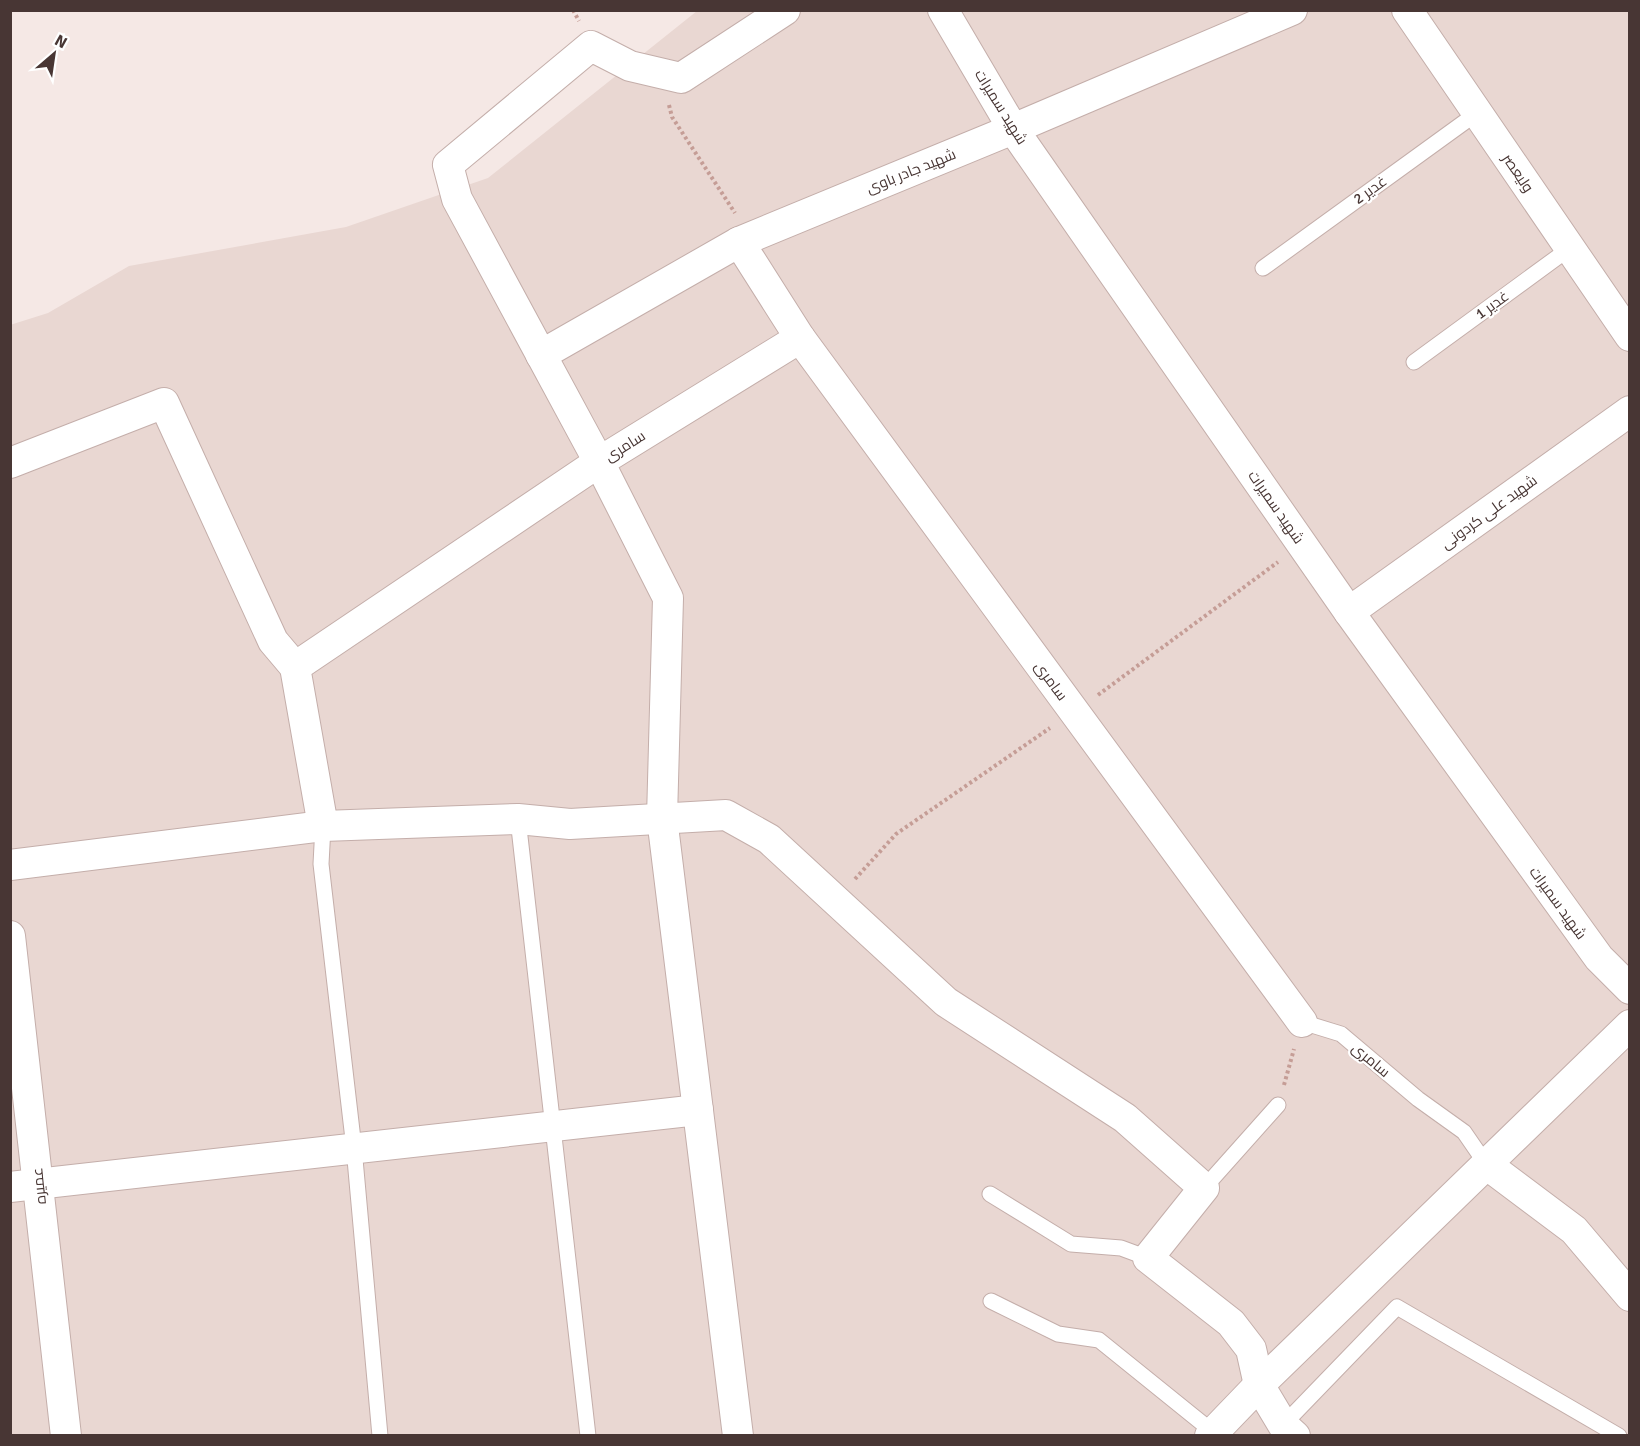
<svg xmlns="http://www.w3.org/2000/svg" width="1640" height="1446" viewBox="0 0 1640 1446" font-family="Signika,Cairo,sans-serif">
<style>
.residential{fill:#e9d7d2}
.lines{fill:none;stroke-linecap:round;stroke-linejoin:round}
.lane-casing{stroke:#c4aeaa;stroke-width:17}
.street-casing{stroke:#c4aeaa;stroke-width:32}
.path{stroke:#c59d96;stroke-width:4;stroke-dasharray:3 3;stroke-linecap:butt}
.lane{stroke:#fff;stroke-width:15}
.street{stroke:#fff;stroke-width:30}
.labels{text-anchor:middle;stroke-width:4.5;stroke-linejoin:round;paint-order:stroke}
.street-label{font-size:15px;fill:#483634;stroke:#fff}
</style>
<rect width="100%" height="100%" fill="#f5e8e5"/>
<polygon class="residential" points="697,11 1629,11 1629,1435 11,1435 10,325 48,313 129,266 346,227 488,178"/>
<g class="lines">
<defs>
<g id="lane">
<polyline points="1263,268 1477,113"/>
<polyline points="1414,362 1570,248"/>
<polyline points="518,819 588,1436"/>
<polyline points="323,826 321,864 354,1148 380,1436"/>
<polyline points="1302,1022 1341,1034 1418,1099 1464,1132 1486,1164"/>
<polyline points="1204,1188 1278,1105"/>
<polyline points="990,1194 1071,1244 1121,1248 1148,1258"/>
<polyline points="991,1301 1058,1334 1099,1340 1213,1432"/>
<polyline points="1283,1425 1397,1307 1619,1436"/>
</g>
<g id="street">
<polyline points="785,10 681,78 630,66 591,46 448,165 457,199 599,462 800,338"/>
<polyline points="943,10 1013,129 1349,612 1599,958 1630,989"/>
<polyline points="1407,10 1630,336"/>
<polyline points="739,242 800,338 1302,1022"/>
<polyline points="541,355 739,242 1013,129 1292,10"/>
<polyline points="10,463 164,403 273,641 295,667"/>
<polyline points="1349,612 1630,411"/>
<polyline points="323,826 518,819 570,824 726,815 769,839 946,1002 1125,1118 1204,1188 1148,1258 1231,1323 1251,1349 1259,1385 1283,1425 1295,1436"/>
<polyline points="10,865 323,826 295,667 599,462 668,598 662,818 738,1436"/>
<polyline points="10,936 66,1436"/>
<polyline points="1486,1164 1574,1230 1630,1296"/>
<polyline points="10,1187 698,1110"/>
<polyline points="1210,1436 1259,1385 1630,1025"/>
</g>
</defs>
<use href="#lane" class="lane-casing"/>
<use href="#street" class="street-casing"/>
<g class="path">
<polyline points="573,10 579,21"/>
<polyline points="669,105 672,117 735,213"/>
<polyline points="1098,695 1278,562"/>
<polyline points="855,879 896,834 1050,728"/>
<polyline points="1284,1085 1294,1049"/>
</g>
<use href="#lane" class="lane"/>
<use href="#street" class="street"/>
</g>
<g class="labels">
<g class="street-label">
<text transform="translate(1001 107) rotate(58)" y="5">شهید سمیرات</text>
<text transform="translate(911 171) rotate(-22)" y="5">شهید جادر باوی</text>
<text transform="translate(1518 173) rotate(56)" y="5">ولیعصر</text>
<text transform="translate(1370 190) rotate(-36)" y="5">غدیر 2</text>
<text transform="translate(1492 305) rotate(-36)" y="5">غدیر 1</text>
<text transform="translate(625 446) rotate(-32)" y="5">سامری</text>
<text transform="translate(1276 507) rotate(55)" y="5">شهید سمیرات</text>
<text transform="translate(1489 512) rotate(-36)" y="5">شهید علی کردونی</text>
<text transform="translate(1051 681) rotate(54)" y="5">سامری</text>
<text transform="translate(1558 903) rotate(54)" y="5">شهید سمیرات</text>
<text transform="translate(1371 1060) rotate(40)" y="5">سامری</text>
<text transform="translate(39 1186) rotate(-96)" y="5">عمیره</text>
</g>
</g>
<rect width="1640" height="1446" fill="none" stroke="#483634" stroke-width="24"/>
<g transform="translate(54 54) rotate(29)" stroke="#ffffff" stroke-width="4.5" paint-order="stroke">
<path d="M0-4.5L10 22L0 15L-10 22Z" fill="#483634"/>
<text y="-9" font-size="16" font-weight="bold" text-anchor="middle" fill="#483634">N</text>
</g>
</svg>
